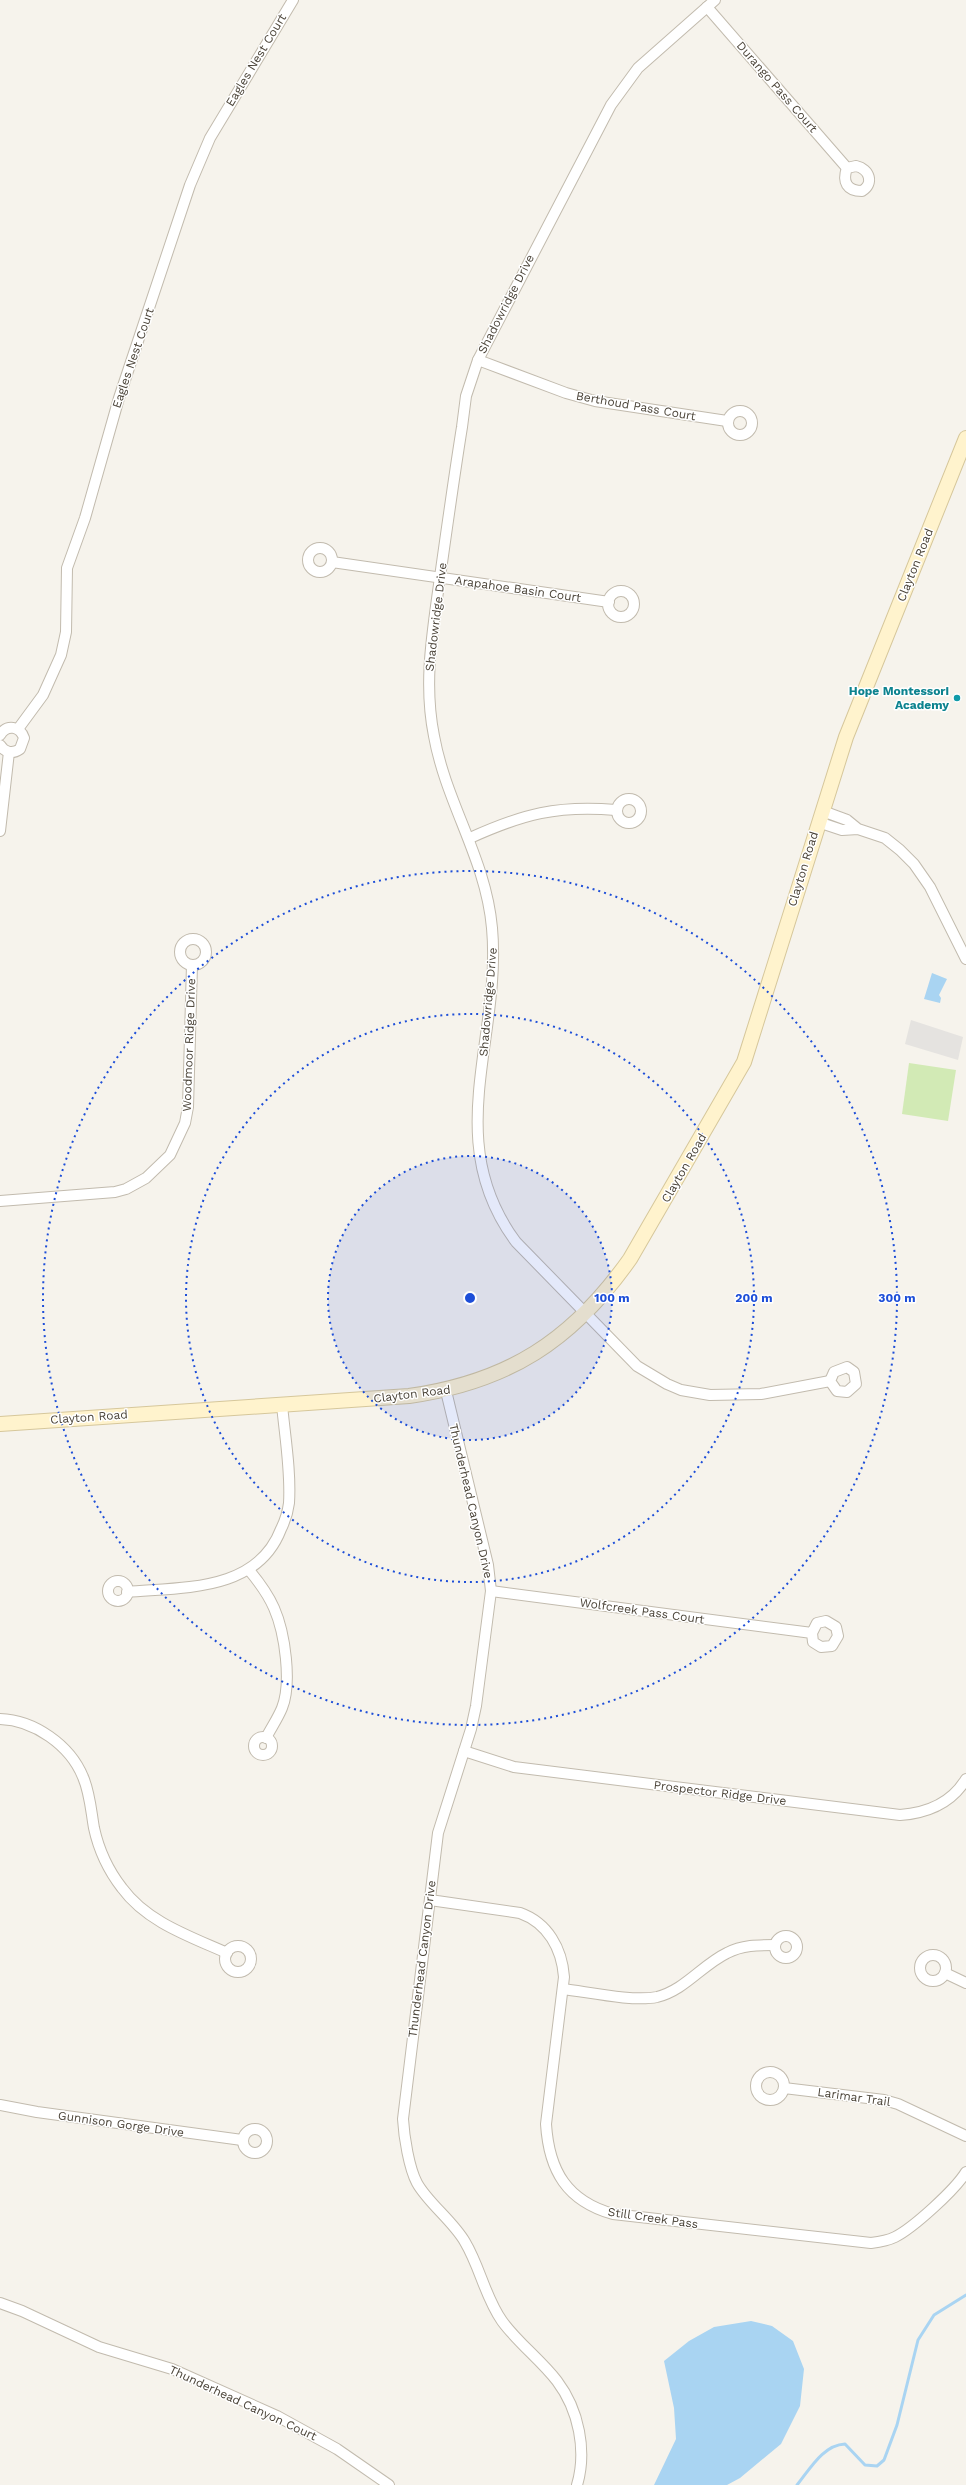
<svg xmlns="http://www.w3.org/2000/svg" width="966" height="2485" viewBox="0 0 966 2485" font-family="'Work Sans',sans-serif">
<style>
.green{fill:#d2eab5}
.parking{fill:#e5e3e0}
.water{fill:#a9d4f2}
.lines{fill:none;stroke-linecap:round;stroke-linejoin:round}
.stream{stroke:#a9d4f2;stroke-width:3}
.street-casing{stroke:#c2bbae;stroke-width:12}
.secondary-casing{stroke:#d6c79b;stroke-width:16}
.street{stroke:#fff;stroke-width:10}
.secondary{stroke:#fff3cd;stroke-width:14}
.ring{fill:none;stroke:#1d4ed8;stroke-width:2;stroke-dasharray:2 4}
.culture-dot{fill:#0f9aa8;stroke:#fff;stroke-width:1.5}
.labels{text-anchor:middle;stroke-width:3;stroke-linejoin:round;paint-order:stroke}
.street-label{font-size:12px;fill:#4b4439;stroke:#fff}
.culture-label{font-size:12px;font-weight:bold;fill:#0d838f;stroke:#fff;text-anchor:end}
.centre{fill:#1d4ed8;stroke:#fff;stroke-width:2}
.ring-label{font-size:12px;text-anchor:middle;font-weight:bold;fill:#1d4ed8;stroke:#fff;stroke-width:3;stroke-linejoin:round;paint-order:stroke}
</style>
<rect width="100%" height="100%" fill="#f6f3ec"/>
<polygon class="green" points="909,1063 956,1070 948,1121 902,1114"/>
<polygon class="parking" points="911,1020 963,1037 958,1060 905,1044"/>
<g class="water">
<polygon points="932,973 947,979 939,995 941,998 940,1003 924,999"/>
<polygon points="751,2321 772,2326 793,2341 804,2369 800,2406 781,2444 740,2478 727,2485 654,2485 676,2439 674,2408 664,2361 689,2341 714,2327"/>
</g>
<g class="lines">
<path class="stream" d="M 797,2485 C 810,2469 823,2445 845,2444 L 865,2465 L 877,2466 L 884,2460 L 897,2425 L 918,2340 L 934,2315 L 966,2295"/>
<defs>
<g id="street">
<path d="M 715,0 L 638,68 L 611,105 L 478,360 L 466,396 L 462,427 C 454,477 447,527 440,577 C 433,630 423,682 434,736 C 446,803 486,859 492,928 C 502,1039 440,1140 516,1242 L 637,1366 L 667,1384 L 681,1390 L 710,1395 L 761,1394 L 830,1381"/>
<polyline points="707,7 847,168"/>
<path d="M 856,166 C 870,169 874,184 862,191 C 847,191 842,182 847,168 Z"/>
<polyline points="478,360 566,393 595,401 727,421"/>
<circle cx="740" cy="423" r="12"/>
<circle cx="320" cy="560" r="12"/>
<polyline points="332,562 609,602"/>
<circle cx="621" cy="604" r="13"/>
<polyline points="18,729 43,695 61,655 66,632 67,568 85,518 119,398 190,185 210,138 293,0"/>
<path d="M 0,735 C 7,724 20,726 24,738 L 20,749 C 13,754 5,753 0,745"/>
<circle cx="629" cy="811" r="12"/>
<polyline points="858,829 847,820 828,813 820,816 824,824 842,830 858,829 885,838 900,850 914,864 930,887 966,959"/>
<polyline points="0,831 9,752"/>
<path d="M 470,838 C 523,814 557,805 616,810"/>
<circle cx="193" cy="952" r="13"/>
<polyline points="0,1201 115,1192 126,1189 146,1178 170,1155 185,1123 188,1107 192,965"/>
<polygon points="847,1367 854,1372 856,1384 847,1392 837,1391 830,1381 834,1372"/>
<path d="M 446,1391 L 488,1565 L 491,1591 L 476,1706 L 471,1729 L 438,1833 L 403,2119 C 404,2137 409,2168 417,2183 C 428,2203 453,2221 465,2242 C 480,2267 485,2297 502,2321 C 518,2343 541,2360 557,2381 C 579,2410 587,2451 577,2485"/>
<path d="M 249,1570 C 259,1582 268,1594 274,1608 C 285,1633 292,1683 282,1708 C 278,1718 271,1728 266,1738"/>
<circle cx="118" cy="1591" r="10"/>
<polyline points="491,1591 812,1633 813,1642 821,1647 832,1646 838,1636 836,1627 826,1621 817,1623 812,1633"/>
<path d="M 127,1592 C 183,1587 257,1592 281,1529 C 285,1521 288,1511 289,1503 C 291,1471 285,1437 282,1405"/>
<path d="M 0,1719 C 34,1720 70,1745 83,1777 C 90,1793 91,1811 94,1828 C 99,1851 108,1870 122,1888 C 147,1922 189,1936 227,1953"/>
<circle cx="263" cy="1746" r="9"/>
<path d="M 464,1751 L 514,1767 L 900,1815 C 927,1813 951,1804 966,1779"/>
<path d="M 430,1900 L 520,1913 C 548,1923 562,1949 564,1977 L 546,2124 C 549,2171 567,2201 613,2214 L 871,2243 C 879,2242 887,2241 895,2237 C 913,2228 955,2190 966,2172"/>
<circle cx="786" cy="1947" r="11"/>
<circle cx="238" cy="1959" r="13"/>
<circle cx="933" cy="1968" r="13"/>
<polyline points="945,1973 966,1983"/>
<path d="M 563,1989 C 588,1992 633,2002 657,1997 C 685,1990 702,1965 727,1953 C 742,1945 758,1945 775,1945"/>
<circle cx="770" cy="2086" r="14"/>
<polyline points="784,2088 884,2100 898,2104 966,2136"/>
<polyline points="0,2105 37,2112 242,2140"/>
<circle cx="255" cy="2141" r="12"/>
<polyline points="0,2303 22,2311 99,2347 172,2369 277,2416 337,2449 389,2485"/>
</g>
<path id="secondary" d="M 0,1424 L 409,1396 C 508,1382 572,1341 630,1259 L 744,1062 L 846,737 L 966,438"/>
</defs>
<use href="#street" class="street-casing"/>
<use href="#secondary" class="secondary-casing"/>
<use href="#street" class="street"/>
<use href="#secondary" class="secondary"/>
</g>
<circle cx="470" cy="1298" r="142" fill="#1d4ed8" fill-opacity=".12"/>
<g class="ring">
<circle cx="470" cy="1298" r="142"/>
<circle cx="470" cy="1298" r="284"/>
<circle cx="470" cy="1298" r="427"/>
</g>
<circle class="culture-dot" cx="957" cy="698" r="4"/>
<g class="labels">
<g class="street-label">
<text transform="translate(256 60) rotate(-59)" y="4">Eagles Nest Court</text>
<text transform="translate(777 87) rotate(49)" y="4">Durango Pass Court</text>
<text transform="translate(506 304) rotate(-63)" y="4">Shadowridge Drive</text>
<text transform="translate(133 358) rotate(-71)" y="4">Eagles Nest Court</text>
<text transform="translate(636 406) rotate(10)" y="4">Berthoud Pass Court</text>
<text transform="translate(915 565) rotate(-68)" y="4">Clayton Road</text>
<text transform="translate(518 589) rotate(8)" y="4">Arapahoe Basin Court</text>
<text transform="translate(436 617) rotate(-83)" y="4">Shadowridge Drive</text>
<text transform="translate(803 869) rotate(-73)" y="4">Clayton Road</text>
<text transform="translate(488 1002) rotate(-85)" y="4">Shadowridge Drive</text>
<text transform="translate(189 1045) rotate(-88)" y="4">Woodmoor Ridge Drive</text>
<text transform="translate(684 1168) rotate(-60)" y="4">Clayton Road</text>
<text transform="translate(412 1394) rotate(-7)" y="4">Clayton Road</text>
<text transform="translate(89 1417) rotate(-4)" y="4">Clayton Road</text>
<text transform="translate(471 1501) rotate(77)" y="4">Thunderhead Canyon Drive</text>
<text transform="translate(642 1611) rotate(8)" y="4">Wolfcreek Pass Court</text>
<text transform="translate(720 1793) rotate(7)" y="4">Prospector Ridge Drive</text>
<text transform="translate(422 1959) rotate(-83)" y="4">Thunderhead Canyon Drive</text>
<text transform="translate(854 2097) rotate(8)" y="4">Larimar Trail</text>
<text transform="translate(121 2124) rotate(8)" y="4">Gunnison Gorge Drive</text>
<text transform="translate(653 2218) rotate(8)" y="4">Still Creek Pass</text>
<text transform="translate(243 2403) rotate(25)" y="4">Thunderhead Canyon Court</text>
</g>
<g class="culture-label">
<text x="949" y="695">Hope Montessori<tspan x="949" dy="14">Academy</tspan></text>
</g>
</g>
<circle cx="470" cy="1298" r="6" class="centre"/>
<g class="ring-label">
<text x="612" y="1302">100 m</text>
<text x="754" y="1302">200 m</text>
<text x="897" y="1302">300 m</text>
</g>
</svg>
